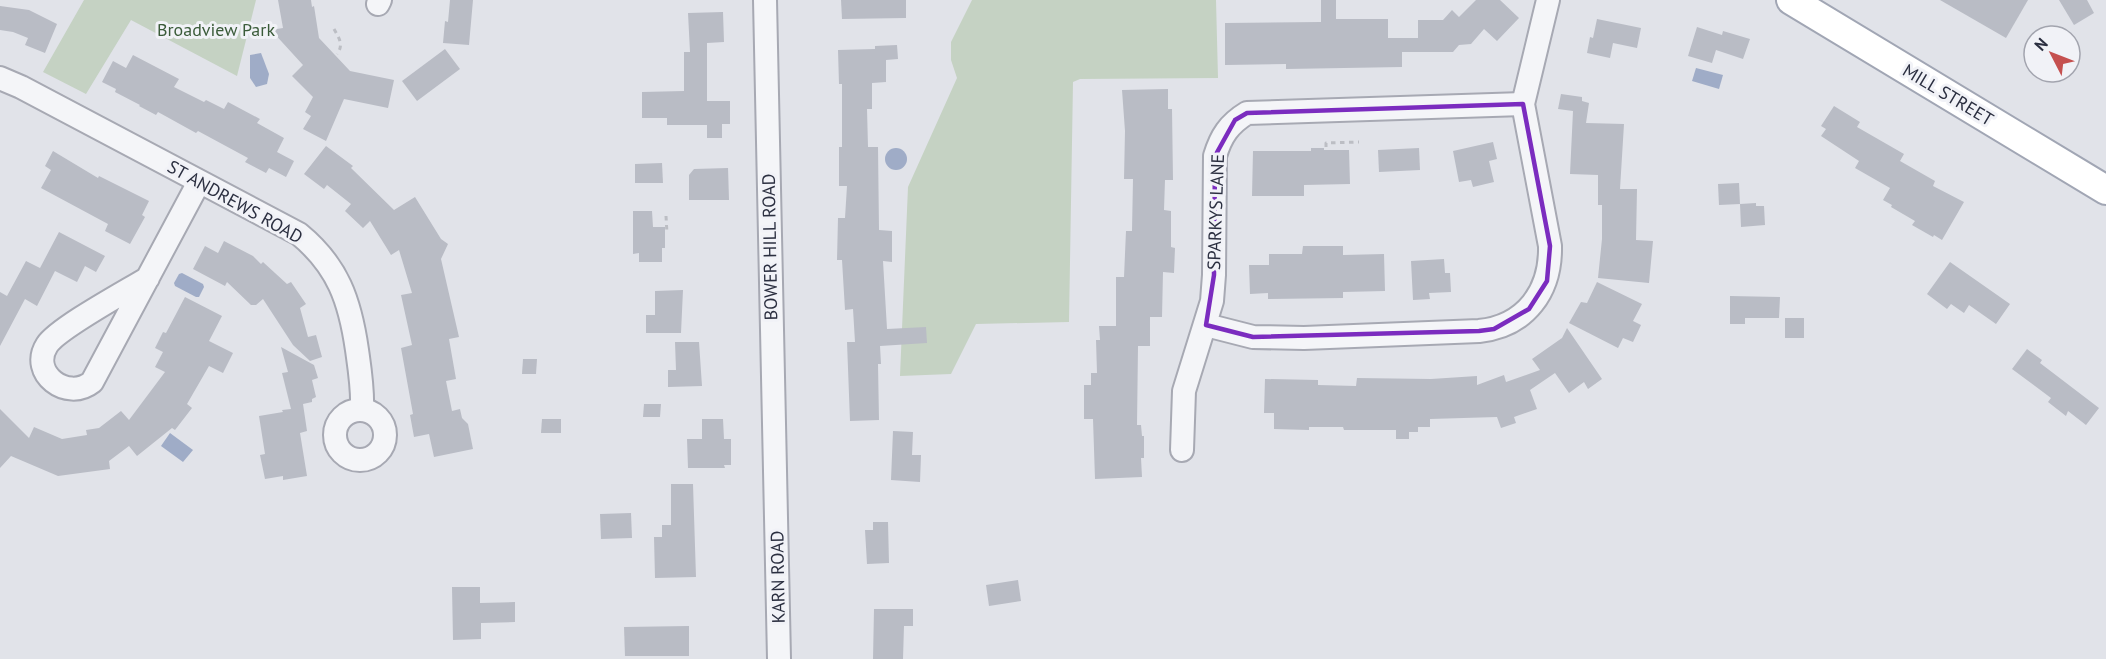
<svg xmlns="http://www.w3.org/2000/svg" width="2106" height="659" viewBox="0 0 2106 659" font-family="'PT Sans',sans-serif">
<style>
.green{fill:#c5d2c3}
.water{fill:#9facc7}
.building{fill:#b9bcc5}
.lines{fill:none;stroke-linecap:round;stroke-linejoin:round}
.minor-casing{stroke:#a7a9b3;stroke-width:26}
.major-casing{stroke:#a1a6b4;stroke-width:32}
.path{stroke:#bcbec4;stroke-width:3;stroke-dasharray:4.5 4.5;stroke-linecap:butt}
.minor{stroke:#f4f5f8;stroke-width:22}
.major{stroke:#fff;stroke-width:28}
.marked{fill:none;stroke:#7b2cbf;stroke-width:4.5;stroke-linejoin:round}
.labels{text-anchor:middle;stroke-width:6;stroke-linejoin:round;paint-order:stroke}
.park-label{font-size:18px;fill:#3a5b39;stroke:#f1f2f7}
.street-label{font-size:18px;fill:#2b2f40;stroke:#f1f2f7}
</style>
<rect width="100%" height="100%" fill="#e1e3e9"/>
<g class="green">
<polygon points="84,0 256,0 237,76 131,20 86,94 43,72"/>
<polygon points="972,0 1216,0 1218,78 1080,79 1073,82 1069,322 976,324 951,374 900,376 908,187 957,78 951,60 951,42"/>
</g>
<g class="water">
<polygon points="261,53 269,74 267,84 256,87 250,78 250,55"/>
<polygon points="1696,68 1723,75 1719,89 1692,81"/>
<circle cx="896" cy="159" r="11"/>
<polygon points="182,273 203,284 204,287 199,297 196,297 175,286 174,283 179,274"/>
<polygon points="170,433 193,450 183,462 161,446"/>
</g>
<g class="building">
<polygon points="278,0 311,0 312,7 314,6 319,38 350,71 394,80 388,108 344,99 326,141 303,129 311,116 305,112 313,97 292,76 303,65 271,30 283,28"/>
<polygon points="450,0 473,0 469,45 443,43 445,21 448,22"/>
<polygon points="841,0 906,0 906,18 842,19"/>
<polygon points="1321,0 1336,0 1336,19 1388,19 1388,38 1418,38 1418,20 1443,20 1452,10 1459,17 1476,0 1500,0 1519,18 1497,41 1484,29 1471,44 1459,45 1453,52 1402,52 1402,67 1286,69 1286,64 1225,65 1225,23 1321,22"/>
<polygon points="1940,0 2028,0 2006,38"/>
<polygon points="2059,0 2087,0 2094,13 2074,25"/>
<polygon points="0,6 29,10 57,24 45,53 25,45 28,38 13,32 0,30"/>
<polygon points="723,12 724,42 707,43 707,101 730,101 730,124 722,124 722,138 707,138 707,125 667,125 667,118 642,118 642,92 684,91 684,52 690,52 688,13"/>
<polygon points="1597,19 1641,28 1637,48 1613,43 1610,58 1587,53 1590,37 1593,38"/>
<polygon points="1697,27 1722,35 1723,31 1750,39 1743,59 1716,50 1712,63 1688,56"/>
<polygon points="897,45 898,59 886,60 886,82 872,83 872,109 867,109 868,147 878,147 879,230 892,231 892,262 883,261 887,329 926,327 927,343 880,346 881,364 878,364 879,420 850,421 847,342 855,342 853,309 845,310 842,260 837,260 838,218 845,218 847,186 839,186 839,147 842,147 842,84 839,84 838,50 875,49 875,46"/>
<polygon points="445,49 460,69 417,101 402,81"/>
<polygon points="133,55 179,79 174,87 204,102 206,100 224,109 228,102 260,119 257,123 284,138 277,152 294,161 286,177 269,168 266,173 245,162 248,158 198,131 196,133 158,112 156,115 139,106 140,105 115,92 116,89 102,82 113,61 126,68"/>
<polygon points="1168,89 1168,109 1172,109 1173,180 1165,180 1164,210 1171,211 1171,247 1175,248 1174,273 1163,272 1162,317 1150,317 1150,346 1138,346 1137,425 1141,425 1142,436 1144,436 1144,458 1141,458 1142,477 1095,479 1093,419 1084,419 1084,385 1091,385 1091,373 1097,373 1096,340 1100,340 1099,326 1116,326 1116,277 1124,277 1126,231 1132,231 1133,179 1124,179 1125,131 1122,90"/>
<polygon points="1561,94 1582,97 1582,101 1589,103 1586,123 1624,124 1620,189 1637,189 1636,240 1653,241 1649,283 1598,278 1602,239 1602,205 1598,205 1598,175 1570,174 1573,111 1558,109"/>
<polygon points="1834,106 1860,122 1857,127 1904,154 1900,161 1935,181 1933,186 1964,202 1942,240 1934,235 1933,237 1912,225 1915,221 1891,207 1892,205 1883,200 1890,188 1855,168 1859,161 1821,136 1826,129 1821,126"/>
<polygon points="1493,142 1497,159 1489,161 1494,182 1473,187 1471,180 1459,182 1453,151"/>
<polygon points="326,146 353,166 351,168 394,210 415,197 441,239 448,244 441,259 459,337 449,339 456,379 446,381 452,411 460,409 462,418 468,424 473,449 434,457 429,434 414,437 410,415 413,414 401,348 412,345 401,295 412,293 399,250 391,255 370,221 363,228 345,211 351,204 327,185 324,189 304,174"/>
<polygon points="1311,148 1324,148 1324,150 1349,150 1350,184 1304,185 1304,196 1252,196 1253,151 1311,151"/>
<polygon points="1419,148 1420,170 1379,172 1378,150"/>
<polygon points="53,151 98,178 99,176 149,201 142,215 145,217 130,244 105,231 108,224 41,188 51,170 45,166"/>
<polygon points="662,163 663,183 635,183 635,164"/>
<polygon points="728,168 729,200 689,200 689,175 694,169"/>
<polygon points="1739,183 1740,204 1719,205 1718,184"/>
<polygon points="1756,203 1756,206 1764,206 1765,225 1741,227 1740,204"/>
<polygon points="633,211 652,211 653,227 665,227 665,248 662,248 662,262 639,262 639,253 633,254"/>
<polygon points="59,232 105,256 96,272 85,266 77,282 55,271 37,306 25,299 0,346 0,292 7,296 26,261 40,268"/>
<polygon points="224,241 253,256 261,264 263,262 287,284 291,282 306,304 300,308 308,337 316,335 322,357 310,361 293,345 263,299 256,305 251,305 227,282 225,286 193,269 205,246 218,253"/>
<polygon points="1303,246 1343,246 1343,255 1384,254 1385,291 1343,292 1343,298 1268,299 1268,293 1250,294 1249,265 1269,265 1269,254 1302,254"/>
<polygon points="1444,259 1445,273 1450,273 1451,292 1429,293 1430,299 1413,300 1411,261"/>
<polygon points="1950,262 2010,304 1996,324 1969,305 1964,313 1951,304 1947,309 1927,294"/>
<polygon points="1597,282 1642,304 1633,321 1641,325 1633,342 1623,338 1618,348 1569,323 1581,302 1587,303"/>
<polygon points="683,290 681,333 646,333 646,315 655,315 655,291"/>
<polygon points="1730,296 1780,297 1779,318 1745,318 1745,324 1730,324"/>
<polygon points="185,297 222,316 209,341 233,353 223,373 209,366 187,404 192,408 175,430 172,428 137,456 129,446 109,461 110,469 58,476 11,456 0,468 0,409 29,438 34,427 62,439 87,435 86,430 99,428 121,411 129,420 165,372 155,367 163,352 155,348 163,332 166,333"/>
<rect x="1785" y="318" width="19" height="20"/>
<polygon points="1567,328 1602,379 1588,389 1584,382 1569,393 1555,373 1530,390 1537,409 1514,417 1516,423 1501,428 1497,417 1430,419 1430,427 1418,427 1418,432 1409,432 1409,439 1396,439 1396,430 1344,430 1343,427 1309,427 1309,430 1274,429 1274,413 1264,413 1265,379 1318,380 1318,385 1356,386 1357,378 1431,379 1477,376 1477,385 1504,375 1506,382 1540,370 1532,359 1562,338"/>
<polygon points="675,342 699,342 702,386 668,387 668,370 676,370"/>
<polygon points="281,347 314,365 318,378 312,380 316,397 312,399 312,402 303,404 307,431 300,433 307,476 283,480 283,476 265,479 260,455 265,454 259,416 283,412 282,410 291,409 282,373 288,372"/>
<polygon points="2027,349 2042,360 2040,363 2099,408 2086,425 2068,411 2066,416 2048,402 2051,398 2012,369"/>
<polygon points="523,359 537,359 536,374 522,374"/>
<polygon points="644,404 661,404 660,417 643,417"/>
<polygon points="542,419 561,419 561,433 541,433"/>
<polygon points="702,419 723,419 724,439 731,439 731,465 724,465 725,468 688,468 687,439 702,439"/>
<polygon points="893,431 913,432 912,455 921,455 920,482 891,480"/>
<polygon points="671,484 693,484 696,577 655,578 654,537 662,537 662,525 671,525"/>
<polygon points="631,513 632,538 601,539 600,514"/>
<polygon points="873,522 888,522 889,563 867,564 865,530 873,530"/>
<polygon points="1018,580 1021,601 989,606 986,585"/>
<polygon points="452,587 480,587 480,603 515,602 515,622 481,623 481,639 453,640"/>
<polygon points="874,609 913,609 913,626 904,626 903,659 873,659"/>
<polygon points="689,626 689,656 625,656 624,627"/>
</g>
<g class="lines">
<defs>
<g id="minor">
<polyline points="765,0 779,659"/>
<polyline points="378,4 380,0"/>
<path d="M 0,78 L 21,87 L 299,234 C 338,266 350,301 357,350 C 360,371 363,389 362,410"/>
<path d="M 148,278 C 127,291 58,328 47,345 C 29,373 67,402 92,382 L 199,182"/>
<path d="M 1206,325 L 1253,337 L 1304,338 L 1479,331 C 1526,326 1551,291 1550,246 L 1523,104 L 1548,0"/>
<circle cx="360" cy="435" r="25"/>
<path d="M 1182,450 L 1184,391 L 1212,301 L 1214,275 L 1215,156 C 1221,136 1229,124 1247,113 L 1523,104"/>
</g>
<polyline id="major" points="1791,0 2106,190"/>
</defs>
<use href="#minor" class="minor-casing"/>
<use href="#major" class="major-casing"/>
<g class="path">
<path d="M 334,29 C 339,38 344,45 337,54"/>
<polyline points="1326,147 1326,143 1359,142"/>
<polyline points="666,216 667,234"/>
</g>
<use href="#minor" class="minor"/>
<use href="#major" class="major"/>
</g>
<path class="marked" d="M 1523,104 L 1550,246 L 1547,281 L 1529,309 L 1494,329 L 1479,331 L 1253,337 L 1206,325 L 1214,275 L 1215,156 L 1235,120 L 1247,113 Z"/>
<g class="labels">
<g class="park-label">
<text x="216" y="36">Broadview Park</text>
</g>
<g class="street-label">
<text transform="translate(1948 95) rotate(31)" y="6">MILL STREET</text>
<text transform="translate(235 202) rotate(29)" y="6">ST ANDREWS ROAD</text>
<text transform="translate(1216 212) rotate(-88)" y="6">SPARKYS LANE</text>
<text transform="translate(770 247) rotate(-91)" y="6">BOWER HILL ROAD</text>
<text transform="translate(778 577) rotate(-91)" y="6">KARN ROAD</text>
</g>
</g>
<g transform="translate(2052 54) rotate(312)"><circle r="28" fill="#f1f2f7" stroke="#a2a4ae" stroke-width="1.5"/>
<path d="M0-4.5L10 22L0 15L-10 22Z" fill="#c5504f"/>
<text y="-9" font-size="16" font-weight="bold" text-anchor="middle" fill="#2b2f40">N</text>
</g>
</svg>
